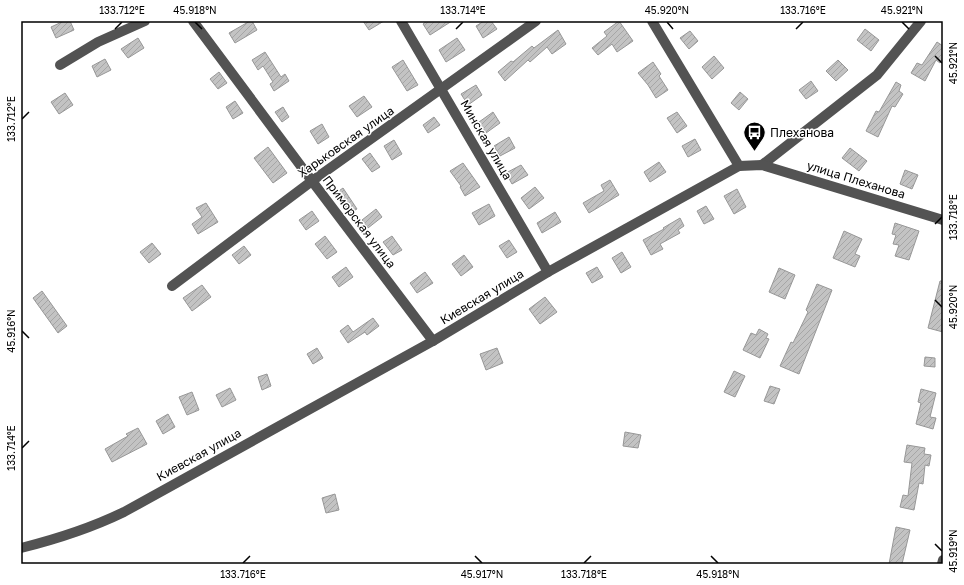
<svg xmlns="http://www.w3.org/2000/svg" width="964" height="585" viewBox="0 0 964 585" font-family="'Golos Text',sans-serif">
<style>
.building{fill:url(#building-hatch);stroke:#979797}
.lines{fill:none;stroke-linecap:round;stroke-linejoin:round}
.minor{stroke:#535353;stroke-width:10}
.ticks{fill:none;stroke:#000;stroke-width:1.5}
.labels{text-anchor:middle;stroke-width:3;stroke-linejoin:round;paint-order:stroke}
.poi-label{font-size:12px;fill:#000;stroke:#fff;text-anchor:start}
.street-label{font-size:12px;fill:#000;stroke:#fff}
.neatline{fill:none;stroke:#000;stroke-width:1.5}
.ticks-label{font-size:10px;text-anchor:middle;fill:#000}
</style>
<defs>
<pattern id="building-hatch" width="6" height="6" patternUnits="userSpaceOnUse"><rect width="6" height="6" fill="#c3c3c3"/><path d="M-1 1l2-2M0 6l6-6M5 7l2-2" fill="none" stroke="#a6a6a6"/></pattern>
</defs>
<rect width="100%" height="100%" fill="#fff"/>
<g class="building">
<polygon points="64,21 70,21 74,30 56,38 51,27"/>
<polygon points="250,21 252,21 257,30 235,43 229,33"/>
<polygon points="363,21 384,21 369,30"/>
<polygon points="427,21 452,21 430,35 423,24"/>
<polygon points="484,21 491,21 497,29 483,38 476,26"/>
<polygon points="619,21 633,41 617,52 612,44 598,55 592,48 607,36 604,32"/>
<polygon points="865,29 879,40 871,51 857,40"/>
<polygon points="558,30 566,44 552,54 547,47 530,62 528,60 505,81 498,72 511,61 513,62 532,46 534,48"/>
<polygon points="690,31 698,41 689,49 680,38"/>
<polygon points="138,38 144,48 128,58 121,49"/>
<polygon points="457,38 465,50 446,62 439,50"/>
<polygon points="937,42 943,46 943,58 940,63 936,60 925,81 911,73 917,63 922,65"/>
<polygon points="265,52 281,77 285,74 289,81 274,91 270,84 273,82 263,66 258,70 252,60"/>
<polygon points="714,56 724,68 712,79 702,67"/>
<polygon points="105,59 111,70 97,77 92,66"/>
<polygon points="403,60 418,85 407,91 392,67"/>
<polygon points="838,60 848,70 836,81 826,71"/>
<polygon points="653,62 661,74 659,76 668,90 656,98 648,85 638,73"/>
<polygon points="219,72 227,83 218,89 210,79"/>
<polygon points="811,81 818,91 806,99 799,90"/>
<polygon points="896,82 901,85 899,91 903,94 895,107 892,106 878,137 866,131 876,111 879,112"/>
<polygon points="476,85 482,95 468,105 461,94"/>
<polygon points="740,92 748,99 739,110 731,103"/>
<polygon points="65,93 73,105 59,114 51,102"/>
<polygon points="364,96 372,107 357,117 349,106"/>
<polygon points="235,101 243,113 233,119 226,107"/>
<polygon points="283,107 289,117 282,122 275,112"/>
<polygon points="493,112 500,123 486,133 479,122"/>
<polygon points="677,112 687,126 677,133 667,118"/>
<polygon points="434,117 440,125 428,133 423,125"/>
<polygon points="322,124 329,137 318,144 310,131"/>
<polygon points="509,137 515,148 500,156 494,146"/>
<polygon points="695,139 701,150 688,157 682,146"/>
<polygon points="394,140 402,154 392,160 384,146"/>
<polygon points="268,147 287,173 273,183 254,158"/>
<polygon points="850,148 867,161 859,171 842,158"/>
<polygon points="370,153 380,167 372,172 362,159"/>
<polygon points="659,162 666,172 650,182 644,172"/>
<polygon points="463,163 480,187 465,196 460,187 461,186 450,171"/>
<polygon points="521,165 528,175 512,184 506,173"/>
<polygon points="905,170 918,175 912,189 900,184"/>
<polygon points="610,180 619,195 589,213 583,203 604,191 601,185"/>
<polygon points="535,187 544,198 529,209 521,198"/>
<polygon points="343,188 357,209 350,213 336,193"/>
<polygon points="737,189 746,207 734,214 724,196"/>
<polygon points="206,203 218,222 198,234 192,224 202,217 196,208"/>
<polygon points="489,204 495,216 479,225 472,213"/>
<polygon points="706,206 714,219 704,224 697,211"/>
<polygon points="376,209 382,217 368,228 362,220"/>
<polygon points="312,211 319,221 306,230 299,220"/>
<polygon points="555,212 561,222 542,233 537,223"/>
<polygon points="680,218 684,226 678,230 680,233 660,244 663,249 651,255 643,240 664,229 663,228"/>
<polygon points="895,223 919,231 909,260 895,256 899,245 893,244 896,235 892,234"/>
<polygon points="844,231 862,239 855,254 860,256 855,267 833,258"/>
<polygon points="325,236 337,252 327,259 315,244"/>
<polygon points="392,236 402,250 393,255 383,242"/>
<polygon points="509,240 517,252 507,258 499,246"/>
<polygon points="152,243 161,254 149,263 140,252"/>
<polygon points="244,246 251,255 239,264 232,255"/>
<polygon points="622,252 631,267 621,273 612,258"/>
<polygon points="464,255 473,267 461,276 452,264"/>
<polygon points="346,267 353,277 339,287 332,277"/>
<polygon points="597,267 603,277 592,283 586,273"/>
<polygon points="779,268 795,275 785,299 769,292"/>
<polygon points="425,272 433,283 417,293 410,283"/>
<polygon points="940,281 943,281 943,332 928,328"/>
<polygon points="817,284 832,290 799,374 780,366 791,342 793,343 808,312 806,310"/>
<polygon points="202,285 211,297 192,311 183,298"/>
<polygon points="42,291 67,326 58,333 33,298"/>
<polygon points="545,297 557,312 540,324 529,309"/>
<polygon points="373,318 379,326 367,335 365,332 348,343 340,331 348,325 353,332"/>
<polygon points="759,329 768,334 766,338 769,339 760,358 743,350 751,333 756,335"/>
<polygon points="317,348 323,358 313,364 307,354"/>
<polygon points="497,348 503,363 486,370 480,354"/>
<polygon points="925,357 935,358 935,367 924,366"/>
<polygon points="734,371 745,376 735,397 724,392"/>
<polygon points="267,374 271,386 262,390 258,377"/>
<polygon points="770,386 780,389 774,404 764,401"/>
<polygon points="230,388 236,400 222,407 216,395"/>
<polygon points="921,389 936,393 930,417 936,418 933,429 916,424 921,403 918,402"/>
<polygon points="192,392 199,410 187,415 179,397"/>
<polygon points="168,414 175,427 163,434 156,421"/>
<polygon points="138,428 147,444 112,462 105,449 128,436 126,434"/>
<polygon points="625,432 641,435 638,448 623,446"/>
<polygon points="907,445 925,448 924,454 931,455 929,466 925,465 923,484 919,483 914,510 900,507 903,495 908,496 912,463 904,462"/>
<polygon points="335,494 339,510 326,513 322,498"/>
<polygon points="896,527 910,530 902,564 889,564"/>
</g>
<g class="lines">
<g class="minor">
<polyline points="193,21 312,181 433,341"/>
<polyline points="401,21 548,272"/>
<polyline points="652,21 739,166"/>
<polyline points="60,65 98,42 145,21"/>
<polyline points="762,165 877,75 921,21"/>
<polyline points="172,286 312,181 536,21"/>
<path d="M 21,548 C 57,539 91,528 124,512 L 433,341 L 548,272 L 739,166 L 762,165 L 943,220"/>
<polyline points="942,564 943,560"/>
</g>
</g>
<path class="ticks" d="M 195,22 L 202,29M 667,22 L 673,29M 902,22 L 909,29M 115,29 L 122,22M 456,29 L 463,22M 796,29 L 803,22M 935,56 L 942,63M 22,119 L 29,112M 935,224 L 942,217M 935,300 L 942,307M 22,331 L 29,338M 22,448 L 29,441M 935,544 L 942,551M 475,556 L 482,563M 711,556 L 718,563M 243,563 L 250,556M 584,563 L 591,556"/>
<defs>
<symbol id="bus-pin" viewBox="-11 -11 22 30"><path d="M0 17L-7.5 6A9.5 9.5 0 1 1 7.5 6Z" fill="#000" stroke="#fff"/><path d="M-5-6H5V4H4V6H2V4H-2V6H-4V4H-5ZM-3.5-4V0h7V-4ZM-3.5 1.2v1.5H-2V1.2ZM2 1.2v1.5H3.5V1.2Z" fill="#fff"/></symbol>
</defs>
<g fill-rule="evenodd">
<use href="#bus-pin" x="742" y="120" width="25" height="34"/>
</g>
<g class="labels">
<g class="poi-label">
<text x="770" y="137">Плеханова</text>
</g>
<g class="street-label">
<text transform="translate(486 140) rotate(60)" y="4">Минская улица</text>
<text transform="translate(346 142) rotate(-35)" y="4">Харьковская улица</text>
<text transform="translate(856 180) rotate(17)" y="4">улица Плеханова</text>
<text transform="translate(359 222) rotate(53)" y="4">Приморская улица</text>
<text transform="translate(482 297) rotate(-31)" y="4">Киевская улица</text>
<text transform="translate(199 455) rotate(-29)" y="4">Киевская улица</text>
</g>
</g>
<rect width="964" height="585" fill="none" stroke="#ffffff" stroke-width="44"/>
<rect x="22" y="22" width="920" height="541" class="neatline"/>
<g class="ticks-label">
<text x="122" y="14">133.712°E</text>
<text x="195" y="14">45.918°N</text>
<text x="463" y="14">133.714°E</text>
<text x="667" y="14">45.920°N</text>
<text x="803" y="14">133.716°E</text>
<text x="902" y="14">45.921°N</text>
<text transform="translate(953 63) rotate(-90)" y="4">45.921°N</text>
<text transform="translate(11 119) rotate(-90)" y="4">133.712°E</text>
<text transform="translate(953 217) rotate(-90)" y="4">133.718°E</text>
<text transform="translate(953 307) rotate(-90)" y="4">45.920°N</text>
<text transform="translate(11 331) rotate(-90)" y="4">45.916°N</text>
<text transform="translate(11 448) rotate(-90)" y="4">133.714°E</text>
<text transform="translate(953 551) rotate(-90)" y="4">45.919°N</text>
<text x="243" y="578">133.716°E</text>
<text x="482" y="578">45.917°N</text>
<text x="584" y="578">133.718°E</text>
<text x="718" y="578">45.918°N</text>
</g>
</svg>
